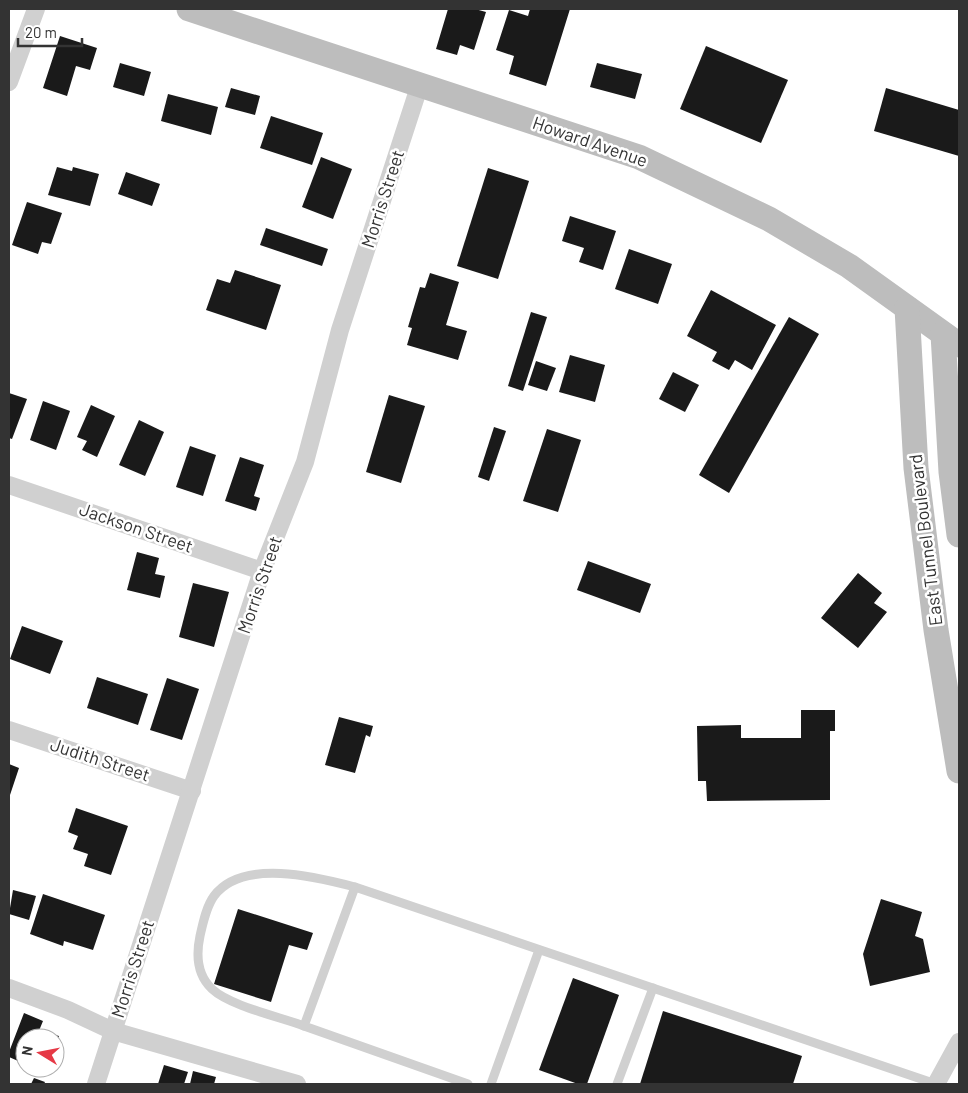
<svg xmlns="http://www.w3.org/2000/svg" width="968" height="1093" viewBox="0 0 968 1093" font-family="Barlow,sans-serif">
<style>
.building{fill:#1a1a1a}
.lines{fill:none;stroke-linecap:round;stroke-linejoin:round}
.lane{stroke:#d0d0d0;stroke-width:9}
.street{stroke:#d0d0d0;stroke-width:18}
.secondary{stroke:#bdbdbd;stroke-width:25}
.labels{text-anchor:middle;stroke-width:5;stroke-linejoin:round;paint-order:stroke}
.street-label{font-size:18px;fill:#333;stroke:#fff}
</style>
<rect width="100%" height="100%" fill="#fff"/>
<g class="building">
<polygon points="448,9 475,9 486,12 474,50 460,45 457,55 436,49"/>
<polygon points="530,9 570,9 546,86 509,74 514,56 496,50 509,10 528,16"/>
<polygon points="60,36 97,48 90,70 76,66 67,96 43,88"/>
<polygon points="706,46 788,80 761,143 680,109"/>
<polygon points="120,63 151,72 144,96 113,87"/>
<polygon points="597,63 642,74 635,99 590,87"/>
<polygon points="231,88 260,96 255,115 225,107"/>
<polygon points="886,88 959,110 959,156 874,131"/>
<polygon points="168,94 218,107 211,135 161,121"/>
<polygon points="271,116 323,133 312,165 260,148"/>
<polygon points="321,157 352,169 333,219 302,207"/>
<polygon points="57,167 72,171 73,167 99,174 90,206 48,195"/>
<polygon points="488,168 529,181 498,279 457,266"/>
<polygon points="126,172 160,184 152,206 118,194"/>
<polygon points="27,202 62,213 51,244 42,242 38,254 12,245"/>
<polygon points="570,216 616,231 603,270 579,262 584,248 562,241"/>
<polygon points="266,228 328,249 322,266 260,245"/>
<polygon points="629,249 672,264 658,304 615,289"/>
<polygon points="235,270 281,285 266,330 206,310 217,279 230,283"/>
<polygon points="430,273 459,282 446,325 467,331 458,360 407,345 412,328 408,327 420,287 425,288"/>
<polygon points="711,290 776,325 752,370 735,360 729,370 712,361 717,352 687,336"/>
<polygon points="531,312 547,317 523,391 508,386"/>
<polygon points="789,317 819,334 729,493 699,475"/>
<polygon points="570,355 605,365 595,402 559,392"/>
<polygon points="536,361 556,368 547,391 528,385"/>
<polygon points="673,372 699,385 685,412 659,399"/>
<polygon points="9,393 27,399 12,439 9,438"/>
<polygon points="389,395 425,406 401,483 366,472"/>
<polygon points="43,401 70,411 56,450 30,440"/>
<polygon points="91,405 115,416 97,457 82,450 87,441 77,437"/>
<polygon points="139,420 164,432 145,476 119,465"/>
<polygon points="494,427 506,431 489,481 478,477"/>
<polygon points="547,429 581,440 558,512 523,501"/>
<polygon points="190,446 216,455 203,496 176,487"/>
<polygon points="240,457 264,465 254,496 260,498 256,511 225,501"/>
<polygon points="137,552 159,558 155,574 165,576 160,598 127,590"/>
<polygon points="588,561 651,584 640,613 577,590"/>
<polygon points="858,573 882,593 874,603 887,612 858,648 821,618"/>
<polygon points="193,583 229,592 214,647 179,637"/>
<polygon points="22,626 63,641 50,674 10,659"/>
<polygon points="97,677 148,694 138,725 87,708"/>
<polygon points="167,678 199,689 182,740 150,730"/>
<polygon points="801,710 835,710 835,731 830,731 830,800 707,801 706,781 698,781 697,726 741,725 741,738 801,738"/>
<polygon points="339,717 373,726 370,737 366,735 355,773 325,765"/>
<polygon points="9,764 19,768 9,798"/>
<polygon points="76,808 128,826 111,875 84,866 88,854 73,849 78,836 68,832"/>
<polygon points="13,890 36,896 29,920 9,914"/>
<polygon points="43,894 105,915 93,950 64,941 63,946 30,934"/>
<polygon points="881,899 922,912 915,936 923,939 930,972 870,986 863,954"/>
<polygon points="238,909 313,933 307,950 289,945 271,1002 214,984"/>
<polygon points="573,978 619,995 587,1084 578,1084 539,1070"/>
<polygon points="663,1011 802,1056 793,1084 640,1084"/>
<polygon points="24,1013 43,1021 36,1038 25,1038 25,1064 9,1057 9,1052"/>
<polygon points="48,1033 59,1036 55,1046 55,1038 46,1038"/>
<polygon points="164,1065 188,1072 184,1084 158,1084"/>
<polygon points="193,1071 216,1077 214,1084 190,1084"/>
<polygon points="34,1078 45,1082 44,1084 31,1084"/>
</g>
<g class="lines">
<g class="lane">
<path d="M 304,1026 C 280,1017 230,1006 212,989 C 197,975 196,955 200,936 C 203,923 206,907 214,896 C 242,858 317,877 355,887"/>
<polyline points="468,1084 304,1026 355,887 936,1084"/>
<polyline points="491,1084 539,950"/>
<polyline points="617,1084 653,988"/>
</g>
<g class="street">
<polyline points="9,82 36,9"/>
<polyline points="9,485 262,571"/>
<polyline points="9,730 192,791"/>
<polyline points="9,988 68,1010 113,1031 297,1084"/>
<polyline points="96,1084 262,571 305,462 340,330 420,84"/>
<polyline points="936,1084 959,1042"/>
</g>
<g class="secondary">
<polyline points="189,9 639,157 769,219 849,266 959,345"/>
<polyline points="907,308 916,468 936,630 959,771"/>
<polyline points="943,334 951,472 959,535"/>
</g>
</g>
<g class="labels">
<g class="street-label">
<text transform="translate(590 142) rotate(19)" y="6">Howard Avenue</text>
<text transform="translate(383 199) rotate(-72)" y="6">Morris Street</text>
<text transform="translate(136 528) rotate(19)" y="6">Jackson Street</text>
<text transform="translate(926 540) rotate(-97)" y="6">East Tunnel Boulevard</text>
<text transform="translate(260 585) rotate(-71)" y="6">Morris Street</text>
<text transform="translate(100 760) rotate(18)" y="6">Judith Street</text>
<text transform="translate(133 969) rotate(-72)" y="6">Morris Street</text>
</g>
</g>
<rect width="968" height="1093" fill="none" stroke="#333333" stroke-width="20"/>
<g transform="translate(40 1053) rotate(280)"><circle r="24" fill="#ffffff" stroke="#adadad"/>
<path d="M0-4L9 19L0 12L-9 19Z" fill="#e63946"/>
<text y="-8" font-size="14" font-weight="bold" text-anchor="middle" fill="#333333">N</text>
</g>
<path d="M18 38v8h64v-8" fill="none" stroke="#333333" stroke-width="2.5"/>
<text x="25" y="38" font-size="15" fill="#333333" stroke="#ffffff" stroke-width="4" paint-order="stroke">20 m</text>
</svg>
